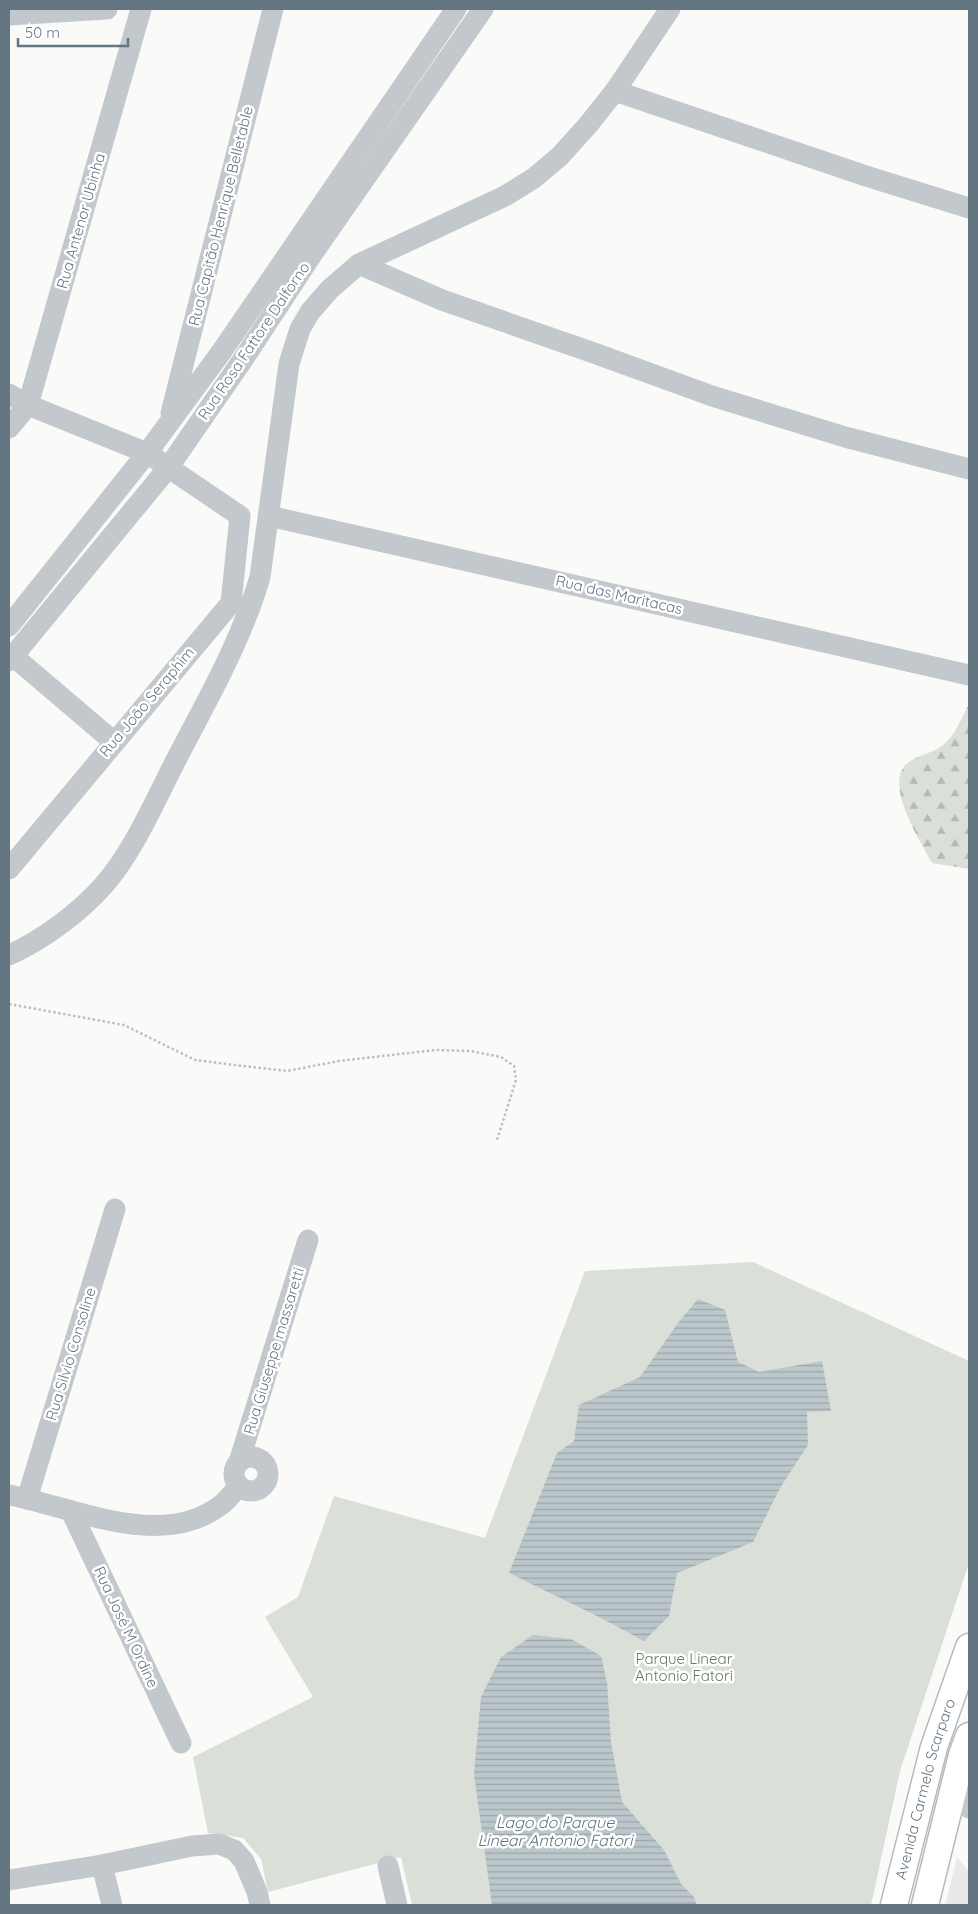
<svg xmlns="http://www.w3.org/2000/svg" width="978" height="1914" viewBox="0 0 978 1914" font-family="Quicksand,sans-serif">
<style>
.built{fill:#e8e9e9}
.green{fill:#dadfd7}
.forest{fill:url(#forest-firs)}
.water{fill:url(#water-rules)}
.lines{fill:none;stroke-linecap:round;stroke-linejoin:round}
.major-casing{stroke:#b5babe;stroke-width:29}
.path{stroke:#bbbfc2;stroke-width:2.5;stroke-dasharray:2.5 2.5;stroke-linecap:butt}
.minor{stroke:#c3c8cc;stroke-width:21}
.major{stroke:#fff;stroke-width:26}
.labels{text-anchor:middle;stroke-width:5;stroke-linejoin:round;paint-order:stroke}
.street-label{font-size:15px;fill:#657683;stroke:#fff}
.park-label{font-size:15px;fill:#687a64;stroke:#fff}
.water-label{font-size:16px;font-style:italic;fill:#60757c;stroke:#fff}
</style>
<defs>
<pattern id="forest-firs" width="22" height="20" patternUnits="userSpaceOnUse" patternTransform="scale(1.25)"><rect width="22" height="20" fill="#dadfd7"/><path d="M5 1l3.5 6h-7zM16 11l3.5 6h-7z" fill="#b4b9b4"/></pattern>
<pattern id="water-rules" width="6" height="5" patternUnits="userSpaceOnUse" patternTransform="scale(1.25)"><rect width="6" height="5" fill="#bbc7cb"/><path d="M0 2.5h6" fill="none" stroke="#9ca6aa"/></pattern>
</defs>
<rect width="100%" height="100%" fill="#fafaf8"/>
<polygon class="built" points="957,1857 969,1872 969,1905 945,1905"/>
<polygon class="green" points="753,1262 969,1361 969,1563 900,1771 871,1905 412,1905 401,1857 268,1892 261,1859 243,1838 208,1833 193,1757 313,1697 265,1617 298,1597 334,1496 485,1538 585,1271"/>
<path class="forest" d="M 968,706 L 969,706 L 969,869 L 932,863 C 921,842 881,781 909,762 C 917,756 928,754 937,749 C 953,741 960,721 968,706 Z"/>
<g class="water">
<polygon points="698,1299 725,1310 738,1362 759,1372 822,1361 831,1411 807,1412 808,1445 780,1488 753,1542 677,1573 669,1616 644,1641 599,1617 509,1573 557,1453 574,1441 579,1405 640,1377 678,1323"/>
<polygon points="533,1635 571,1639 601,1656 607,1683 611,1742 622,1802 664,1850 681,1884 694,1897 697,1905 492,1905 474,1774 481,1697 501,1657"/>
</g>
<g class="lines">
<defs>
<g id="major">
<path id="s1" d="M 894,1905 L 934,1747 L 969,1647"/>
<polyline points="925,1905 962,1755 969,1736"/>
</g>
</defs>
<use href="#major" class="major-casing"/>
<polyline class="path" points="9,1004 124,1025 195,1060 235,1065 287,1071 339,1061 435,1050 470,1051 501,1057 514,1066 516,1080 497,1140"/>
<g class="minor">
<polyline points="9,15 107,9"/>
<polyline points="615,91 866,176 969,208"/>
<polyline points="359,264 442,300 594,353 712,396 845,437 969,469"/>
<polyline points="9,394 28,405 147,453 240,516 231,603 9,869"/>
<polyline points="171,413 273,9"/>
<polyline points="9,428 28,405 141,9"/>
<polyline points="269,516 969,675"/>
<polyline points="9,626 147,453 222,351 456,9"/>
<polyline points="13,656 114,742"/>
<polyline points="9,661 168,468 244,358 313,253 483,9"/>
<path d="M 9,955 C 41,941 79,913 103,886 C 132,854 155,801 175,762 C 206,702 241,642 260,577 L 289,364 L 300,329 L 310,312 L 330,289 L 359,264 L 505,196 L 534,178 L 560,156 L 588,125 L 615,91 L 670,9"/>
<circle cx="251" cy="1474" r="17"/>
<polyline points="239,1462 308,1240"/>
<path d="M 9,1495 C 74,1507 161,1551 221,1505 C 228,1500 233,1492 239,1486"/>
<polyline points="27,1499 115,1209"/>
<polyline points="71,1511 181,1743"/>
<polyline points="955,1791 969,1808"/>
<polyline points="102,1865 112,1905"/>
<polyline points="388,1866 397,1905"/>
<polyline points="9,1880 102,1865 192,1846 219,1844 234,1850 244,1861 257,1892 260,1905"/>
</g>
<use href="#major" class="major"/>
</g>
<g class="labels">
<g class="street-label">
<text transform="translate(221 216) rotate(-76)" y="5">Rua Capitão Henrique Belletable</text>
<text transform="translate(81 221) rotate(-74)" y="5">Rua Antenor Ubinha</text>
<text transform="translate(254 341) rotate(-56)" y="5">Rua Rosa Fattore Dalforno</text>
<text transform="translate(619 595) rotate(13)" y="5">Rua das Maritacas</text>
<text transform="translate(147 702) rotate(-50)" y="5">Rua João Seraphim</text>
<text transform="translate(274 1351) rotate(-73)" y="5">Rua Giuseppe massaretti</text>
<text transform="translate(71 1354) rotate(-73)" y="5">Rua Silvio Consoline</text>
<text transform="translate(126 1627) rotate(65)" y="5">Rua José M Ordine</text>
<text dy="5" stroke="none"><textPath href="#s1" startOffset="120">Avenida Carmelo Scarparo</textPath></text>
</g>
<g class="park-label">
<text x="684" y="1664">Parque Linear<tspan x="684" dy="17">Antonio Fatori</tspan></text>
</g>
<g class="water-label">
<text x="555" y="1828">Lago do Parque<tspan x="555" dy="18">Linear Antonio Fatori</tspan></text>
</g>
</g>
<rect width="978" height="1914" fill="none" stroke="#657683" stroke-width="20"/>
<path d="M18 38v8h110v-8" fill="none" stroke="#657683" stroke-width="2.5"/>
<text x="25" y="38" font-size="15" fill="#657683" stroke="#ffffff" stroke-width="4" paint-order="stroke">50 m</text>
</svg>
